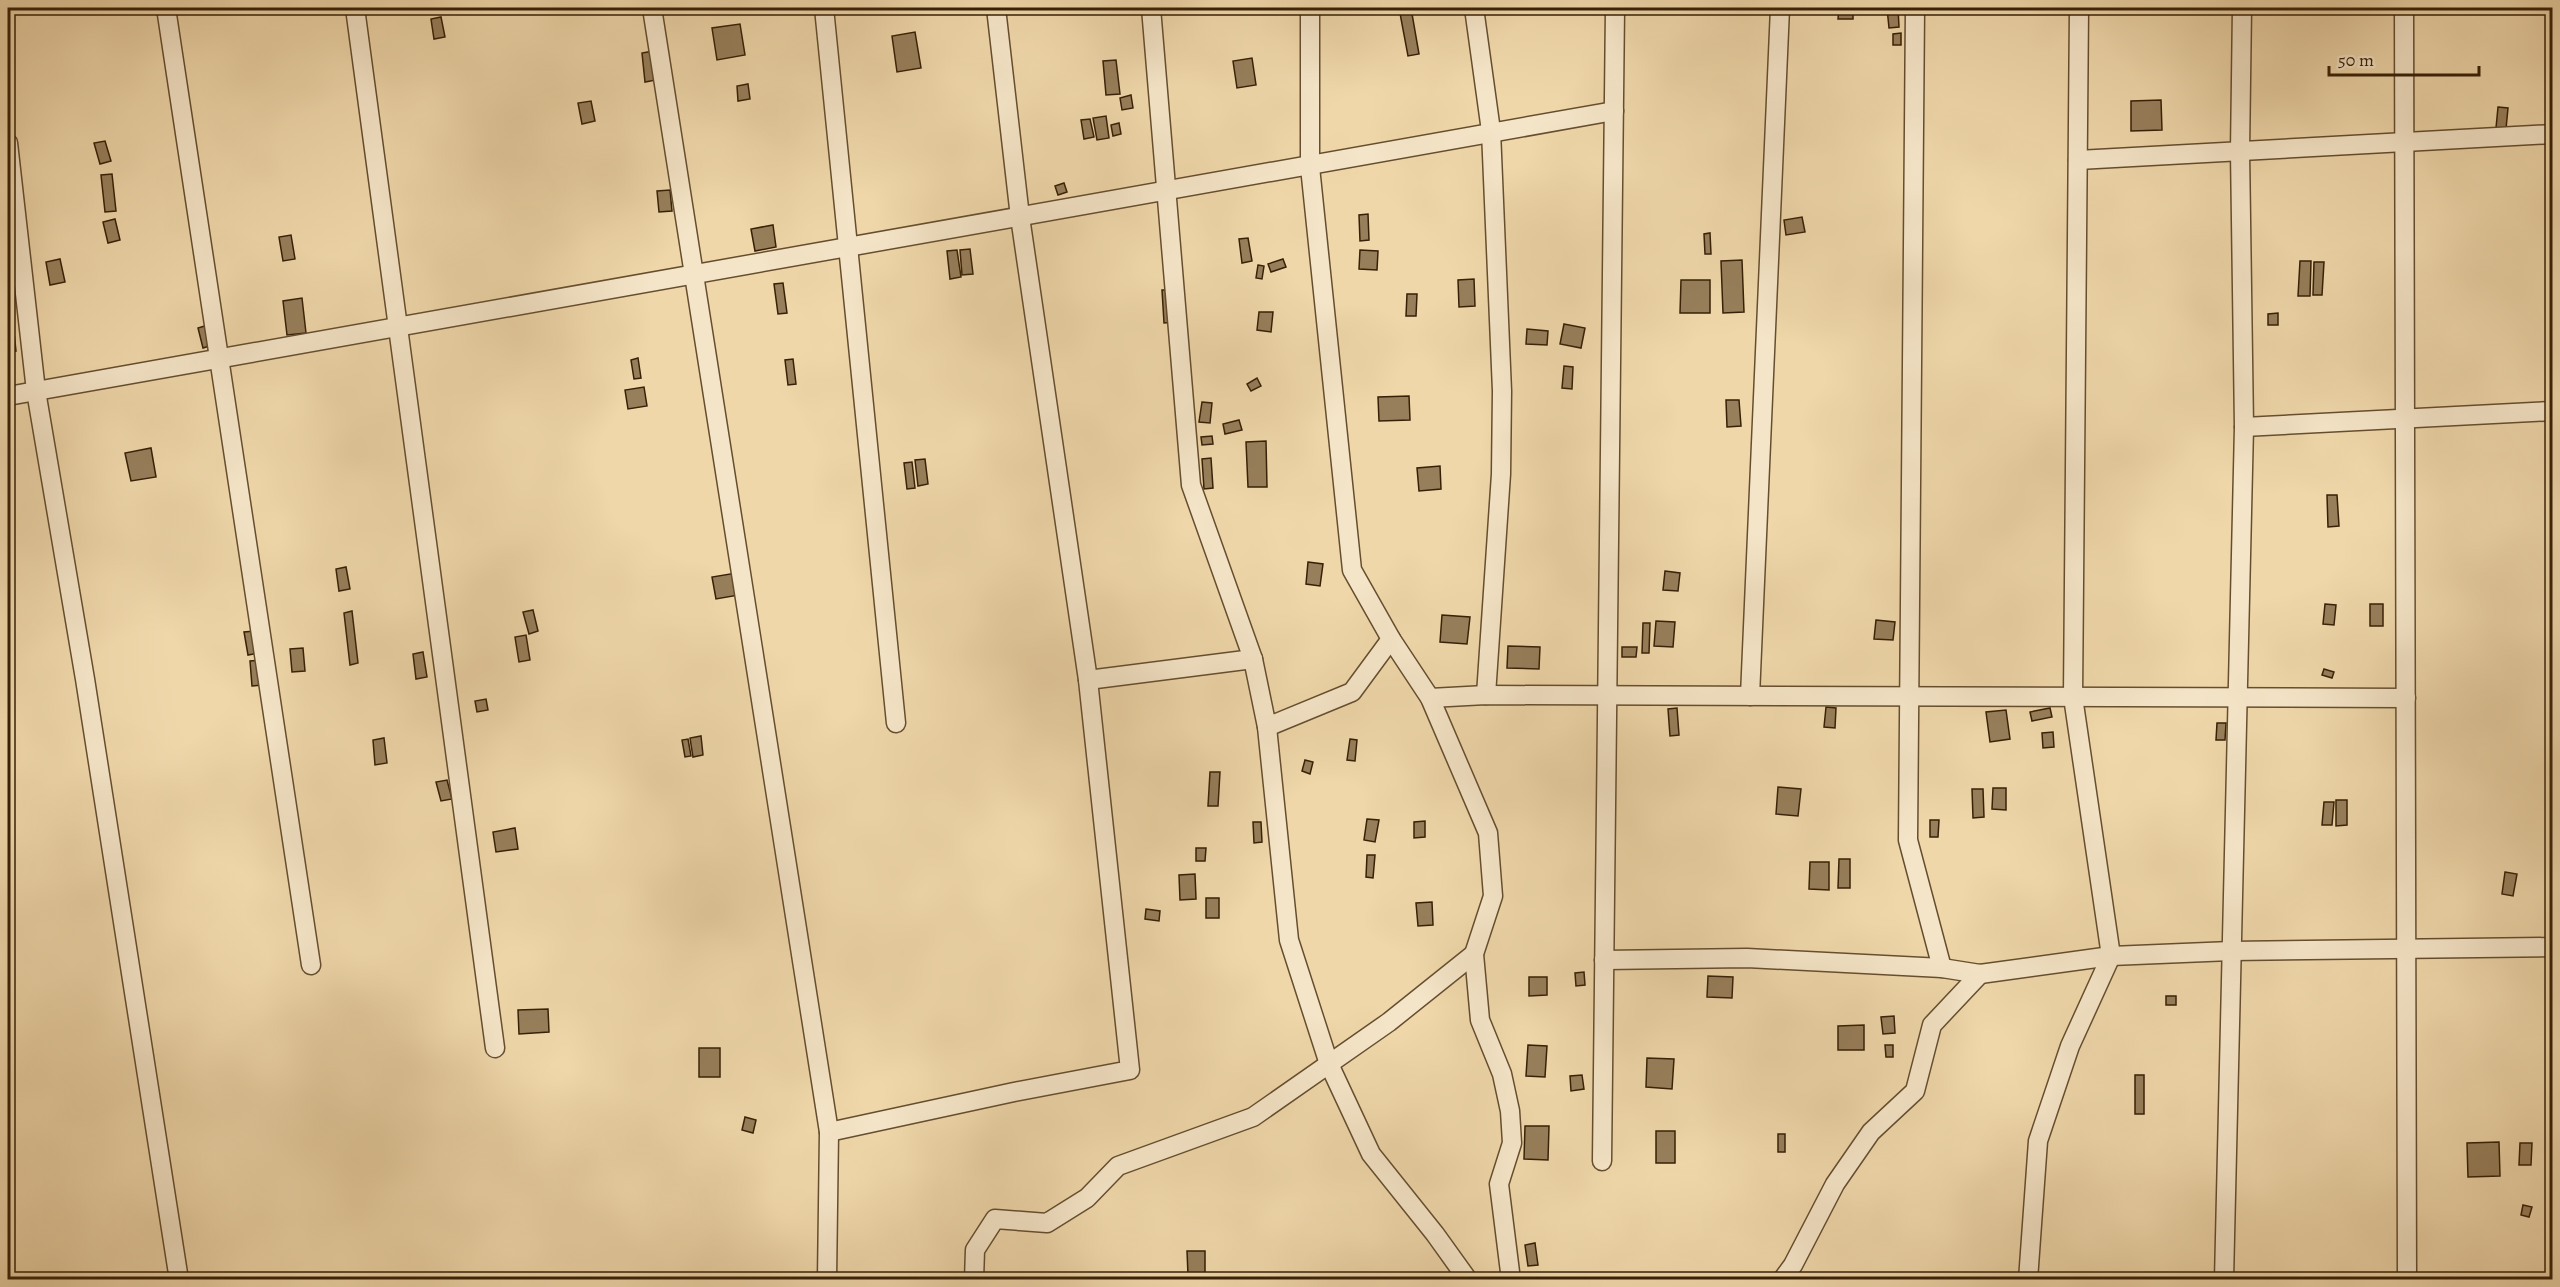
<svg xmlns="http://www.w3.org/2000/svg" width="2560" height="1287" viewBox="0 0 2560 1287" font-family="Alegreya,serif">
<style>
.building{fill:#977f5b;stroke:#372006;stroke-width:1.5}
.lines{fill:none;stroke-linecap:round;stroke-linejoin:round}
.minor-casing{stroke:#654e2f;stroke-width:21}
.minor{stroke:#f5e5c8;stroke-width:18}
</style>
<rect width="100%" height="100%" fill="#efd7aa"/>
<filter id="stains"><feTurbulence type="fractalNoise" baseFrequency=".00333" numOctaves="4"/><feColorMatrix values="0 0 0 0 .2 0 0 0 0 .09 0 0 0 0 .02 0 0 0 .5 -.17"/></filter>
<radialGradient id="worn" r=".72"><stop offset=".6" stop-color="#630" stop-opacity="0"/><stop offset="1" stop-color="#630" stop-opacity=".3"/></radialGradient>
<g class="building">
<polygon points="1399,8 1411,8 1419,54 1408,56"/>
<polygon points="1839,8 1853,8 1853,19 1838,19"/>
<polygon points="1887,8 1898,8 1899,27 1889,28"/>
<polygon points="441,17 445,37 434,39 431,19"/>
<polygon points="740,24 745,55 717,60 712,28"/>
<polygon points="915,32 921,68 897,72 892,36"/>
<polygon points="1901,33 1901,45 1893,45 1893,34"/>
<polygon points="653,51 656,80 645,82 642,53"/>
<polygon points="1252,58 1256,85 1237,88 1233,61"/>
<polygon points="1116,60 1120,94 1106,95 1103,61"/>
<polygon points="748,84 750,99 738,101 737,86"/>
<polygon points="1131,95 1133,108 1122,110 1120,98"/>
<polygon points="2161,100 2162,130 2131,131 2131,101"/>
<polygon points="591,101 595,121 582,124 578,103"/>
<polygon points="2498,107 2508,108 2506,129 2496,128"/>
<polygon points="1106,116 1109,138 1097,140 1093,118"/>
<polygon points="1090,119 1094,137 1084,139 1081,120"/>
<polygon points="1119,123 1121,134 1113,136 1111,125"/>
<polygon points="105,141 111,161 100,164 94,143"/>
<polygon points="112,174 116,211 105,212 101,175"/>
<polygon points="1064,183 1067,192 1058,195 1055,186"/>
<polygon points="670,190 672,211 659,212 657,191"/>
<polygon points="1368,214 1369,240 1360,241 1359,215"/>
<polygon points="1802,217 1805,232 1786,235 1784,220"/>
<polygon points="115,219 120,240 108,243 103,222"/>
<polygon points="773,225 776,247 755,251 751,229"/>
<polygon points="1710,233 1711,254 1705,254 1704,234"/>
<polygon points="291,235 295,259 283,261 279,237"/>
<polygon points="1248,238 1252,261 1242,263 1239,239"/>
<polygon points="970,249 973,274 962,275 960,250"/>
<polygon points="957,250 961,277 950,279 947,251"/>
<polygon points="1360,250 1378,251 1377,270 1359,269"/>
<polygon points="60,259 65,282 50,285 46,262"/>
<polygon points="1283,259 1286,267 1271,272 1268,264"/>
<polygon points="1742,260 1744,312 1723,313 1721,261"/>
<polygon points="2300,261 2311,261 2310,296 2298,296"/>
<polygon points="2314,262 2324,262 2322,295 2313,295"/>
<polygon points="1258,265 1264,266 1262,279 1256,278"/>
<polygon points="1474,279 1475,306 1459,307 1458,280"/>
<polygon points="1681,280 1710,280 1710,313 1680,313"/>
<polygon points="783,283 787,313 778,314 774,284"/>
<polygon points="8,290 9,290 10,314 8,314"/>
<polygon points="1162,290 1174,290 1176,322 1164,323"/>
<polygon points="1407,294 1417,294 1416,316 1406,316"/>
<polygon points="302,298 306,333 287,335 283,301"/>
<polygon points="1259,312 1273,312 1271,332 1257,330"/>
<polygon points="2278,313 2278,325 2268,325 2268,314"/>
<polygon points="8,323 13,323 16,351 8,352"/>
<polygon points="1564,324 1585,328 1581,348 1560,344"/>
<polygon points="208,325 213,345 203,348 198,328"/>
<polygon points="1527,329 1548,331 1547,345 1526,344"/>
<polygon points="638,358 641,378 634,379 631,360"/>
<polygon points="793,359 796,384 788,385 785,360"/>
<polygon points="1564,366 1573,367 1572,389 1562,388"/>
<polygon points="1257,378 1261,386 1251,391 1247,384"/>
<polygon points="644,387 647,406 628,409 625,390"/>
<polygon points="1409,396 1410,420 1379,421 1378,397"/>
<polygon points="1726,400 1739,400 1741,426 1727,427"/>
<polygon points="1202,402 1212,403 1210,423 1199,422"/>
<polygon points="1239,420 1242,430 1225,434 1223,424"/>
<polygon points="1212,436 1213,444 1202,445 1201,437"/>
<polygon points="1266,441 1267,487 1248,487 1246,442"/>
<polygon points="151,448 156,477 131,481 125,453"/>
<polygon points="1211,458 1213,488 1204,489 1202,459"/>
<polygon points="925,459 928,484 918,486 915,460"/>
<polygon points="912,462 915,488 907,489 904,463"/>
<polygon points="1440,466 1441,489 1419,491 1417,468"/>
<polygon points="2327,495 2337,495 2339,526 2328,527"/>
<polygon points="1308,562 1323,564 1320,586 1306,584"/>
<polygon points="346,567 350,589 339,591 336,569"/>
<polygon points="1665,571 1680,573 1678,591 1663,590"/>
<polygon points="736,573 739,595 716,599 712,577"/>
<polygon points="2325,604 2336,605 2334,625 2323,624"/>
<rect x="2370" y="604" width="13" height="22"/>
<polygon points="533,610 538,631 529,634 523,612"/>
<polygon points="352,611 358,663 350,665 344,613"/>
<polygon points="1442,615 1470,617 1467,644 1440,642"/>
<polygon points="1876,620 1895,622 1893,640 1874,639"/>
<polygon points="1656,621 1675,622 1673,647 1654,646"/>
<polygon points="1643,623 1650,623 1649,653 1642,653"/>
<polygon points="255,631 258,653 248,655 244,632"/>
<polygon points="526,635 530,660 519,662 515,637"/>
<polygon points="1508,646 1540,647 1539,669 1507,668"/>
<polygon points="1622,647 1637,647 1636,657 1622,657"/>
<polygon points="303,648 305,671 292,672 290,649"/>
<polygon points="423,652 427,677 416,679 413,654"/>
<polygon points="261,660 264,685 252,686 250,661"/>
<polygon points="2324,669 2334,672 2332,678 2322,675"/>
<polygon points="486,699 488,710 477,712 475,701"/>
<polygon points="1826,707 1836,708 1835,728 1824,727"/>
<polygon points="1677,708 1679,735 1670,736 1668,709"/>
<polygon points="2050,708 2052,717 2032,721 2030,712"/>
<polygon points="2006,710 2010,739 1990,742 1986,712"/>
<polygon points="2217,723 2226,723 2225,740 2216,740"/>
<polygon points="2053,732 2054,747 2043,748 2042,733"/>
<polygon points="701,736 703,755 693,757 690,738"/>
<polygon points="384,738 387,763 375,765 373,740"/>
<polygon points="688,739 691,756 685,757 682,740"/>
<polygon points="1350,739 1357,740 1355,761 1347,760"/>
<polygon points="1305,760 1313,762 1310,774 1302,771"/>
<polygon points="1210,772 1220,772 1218,806 1208,806"/>
<polygon points="447,780 452,799 441,801 436,782"/>
<polygon points="1778,787 1801,789 1798,816 1776,814"/>
<polygon points="1993,788 2006,788 2006,810 1992,809"/>
<polygon points="1972,789 1983,789 1984,817 1973,818"/>
<polygon points="2336,800 2347,800 2347,825 2336,826"/>
<polygon points="2324,802 2334,802 2332,825 2322,825"/>
<polygon points="1367,819 1379,820 1375,842 1364,840"/>
<polygon points="1930,820 1939,820 1938,837 1930,837"/>
<polygon points="1425,821 1425,837 1414,838 1414,822"/>
<polygon points="1253,822 1261,822 1262,842 1254,843"/>
<polygon points="515,828 518,849 496,852 493,832"/>
<polygon points="1196,848 1206,848 1205,861 1196,861"/>
<polygon points="1367,855 1375,855 1373,878 1366,877"/>
<polygon points="1839,859 1850,859 1850,888 1838,888"/>
<polygon points="1810,862 1829,862 1829,890 1809,889"/>
<polygon points="2505,872 2517,874 2513,896 2502,894"/>
<polygon points="1195,874 1196,899 1180,900 1179,875"/>
<rect x="1206" y="898" width="13" height="20"/>
<polygon points="1432,902 1433,925 1418,926 1416,903"/>
<polygon points="1146,909 1160,911 1159,921 1145,919"/>
<polygon points="1584,972 1585,985 1576,986 1575,973"/>
<polygon points="1708,976 1733,977 1732,998 1707,997"/>
<polygon points="1529,977 1547,977 1547,995 1529,996"/>
<rect x="2166" y="996" width="10" height="9"/>
<polygon points="548,1009 549,1032 519,1034 518,1010"/>
<polygon points="1894,1016 1895,1033 1883,1034 1881,1017"/>
<polygon points="1864,1025 1864,1050 1838,1050 1838,1026"/>
<polygon points="1528,1045 1547,1046 1545,1077 1526,1076"/>
<polygon points="1885,1045 1893,1045 1893,1057 1886,1057"/>
<rect x="699" y="1048" width="21" height="29"/>
<polygon points="1647,1058 1674,1059 1672,1089 1646,1087"/>
<polygon points="1582,1075 1584,1089 1571,1091 1570,1076"/>
<rect x="2135" y="1075" width="9" height="39"/>
<polygon points="745,1117 756,1120 753,1133 742,1130"/>
<polygon points="1525,1126 1549,1126 1548,1160 1524,1159"/>
<rect x="1656" y="1131" width="19" height="32"/>
<rect x="1778" y="1134" width="7" height="18"/>
<polygon points="2499,1142 2500,1176 2468,1177 2467,1143"/>
<polygon points="2520,1143 2532,1143 2531,1165 2519,1165"/>
<polygon points="2523,1205 2532,1207 2529,1217 2521,1215"/>
<polygon points="1535,1243 1538,1265 1528,1266 1525,1245"/>
<polygon points="1187,1251 1205,1251 1205,1274 1188,1275"/>
</g>
<g class="lines">
<defs>
<g id="minor">
<polyline points="166,8 311,965"/>
<polyline points="355,8 495,1048"/>
<polyline points="652,8 829,1132 827,1280"/>
<polyline points="824,8 896,723"/>
<polyline points="1151,8 1191,485 1253,659 1267,727 1352,692 1391,639"/>
<polyline points="1310,8 1310,167 1352,570 1391,639 1430,698 1488,833 1493,896 1474,954 1480,1020 1502,1074 1510,1111 1512,1143 1499,1184 1511,1280"/>
<polyline points="1474,8 1491,131 1502,391 1501,474 1486,695"/>
<polyline points="1915,8 1908,840 1942,968"/>
<polyline points="2404,8 2407,1280"/>
<polyline points="8,143 36,391 85,679 179,1280"/>
<polyline points="2078,160 2552,134"/>
<polyline points="8,396 1614,111"/>
<polyline points="2244,427 2552,411"/>
<polyline points="1088,680 1253,659"/>
<polyline points="1750,696 1780,8"/>
<polyline points="1430,698 1486,695 2406,698"/>
<polyline points="1267,727 1289,940 1329,1064 1371,1154 1435,1234 1468,1280"/>
<polyline points="1604,960 1747,958 1942,968 1980,974 2111,956 2231,951 2552,947"/>
<polyline points="829,1132 1014,1092 1130,1070 1088,680 1020,217 996,8"/>
<polyline points="1602,1161 1615,8"/>
<polyline points="974,1280 975,1250 995,1219 1047,1223 1087,1198 1118,1166 1253,1117 1389,1022 1474,954"/>
<polyline points="1782,1280 1793,1265 1835,1184 1871,1132 1915,1091 1932,1025 1980,974"/>
<polyline points="2028,1280 2038,1141 2070,1046 2111,956 2073,697 2079,8"/>
<polyline points="2224,1280 2244,427 2240,151 2242,8"/>
</g>
</defs>
<use href="#minor" class="minor-casing"/>
<use href="#minor" class="minor"/>
</g>
<rect width="2560" height="1287" fill="none" stroke="#efd7aa" stroke-width="30"/>
<rect x="9" y="9" width="2542" height="1269" fill="none" stroke="#372006" stroke-width="3"/>
<rect x="15" y="15" width="2530" height="1257" fill="none" stroke="#372006" stroke-width="1.5"/>
<path d="M2329 66v9h150v-9" fill="none" stroke="#372006" stroke-width="3"/>
<text x="2338" y="66" font-size="18" fill="#372006" stroke="#f5e5c8" stroke-width="4.5" paint-order="stroke">50 m</text>
<rect width="100%" height="100%" filter="url(#stains)"/>
<rect width="100%" height="100%" fill="url(#worn)"/>
</svg>
